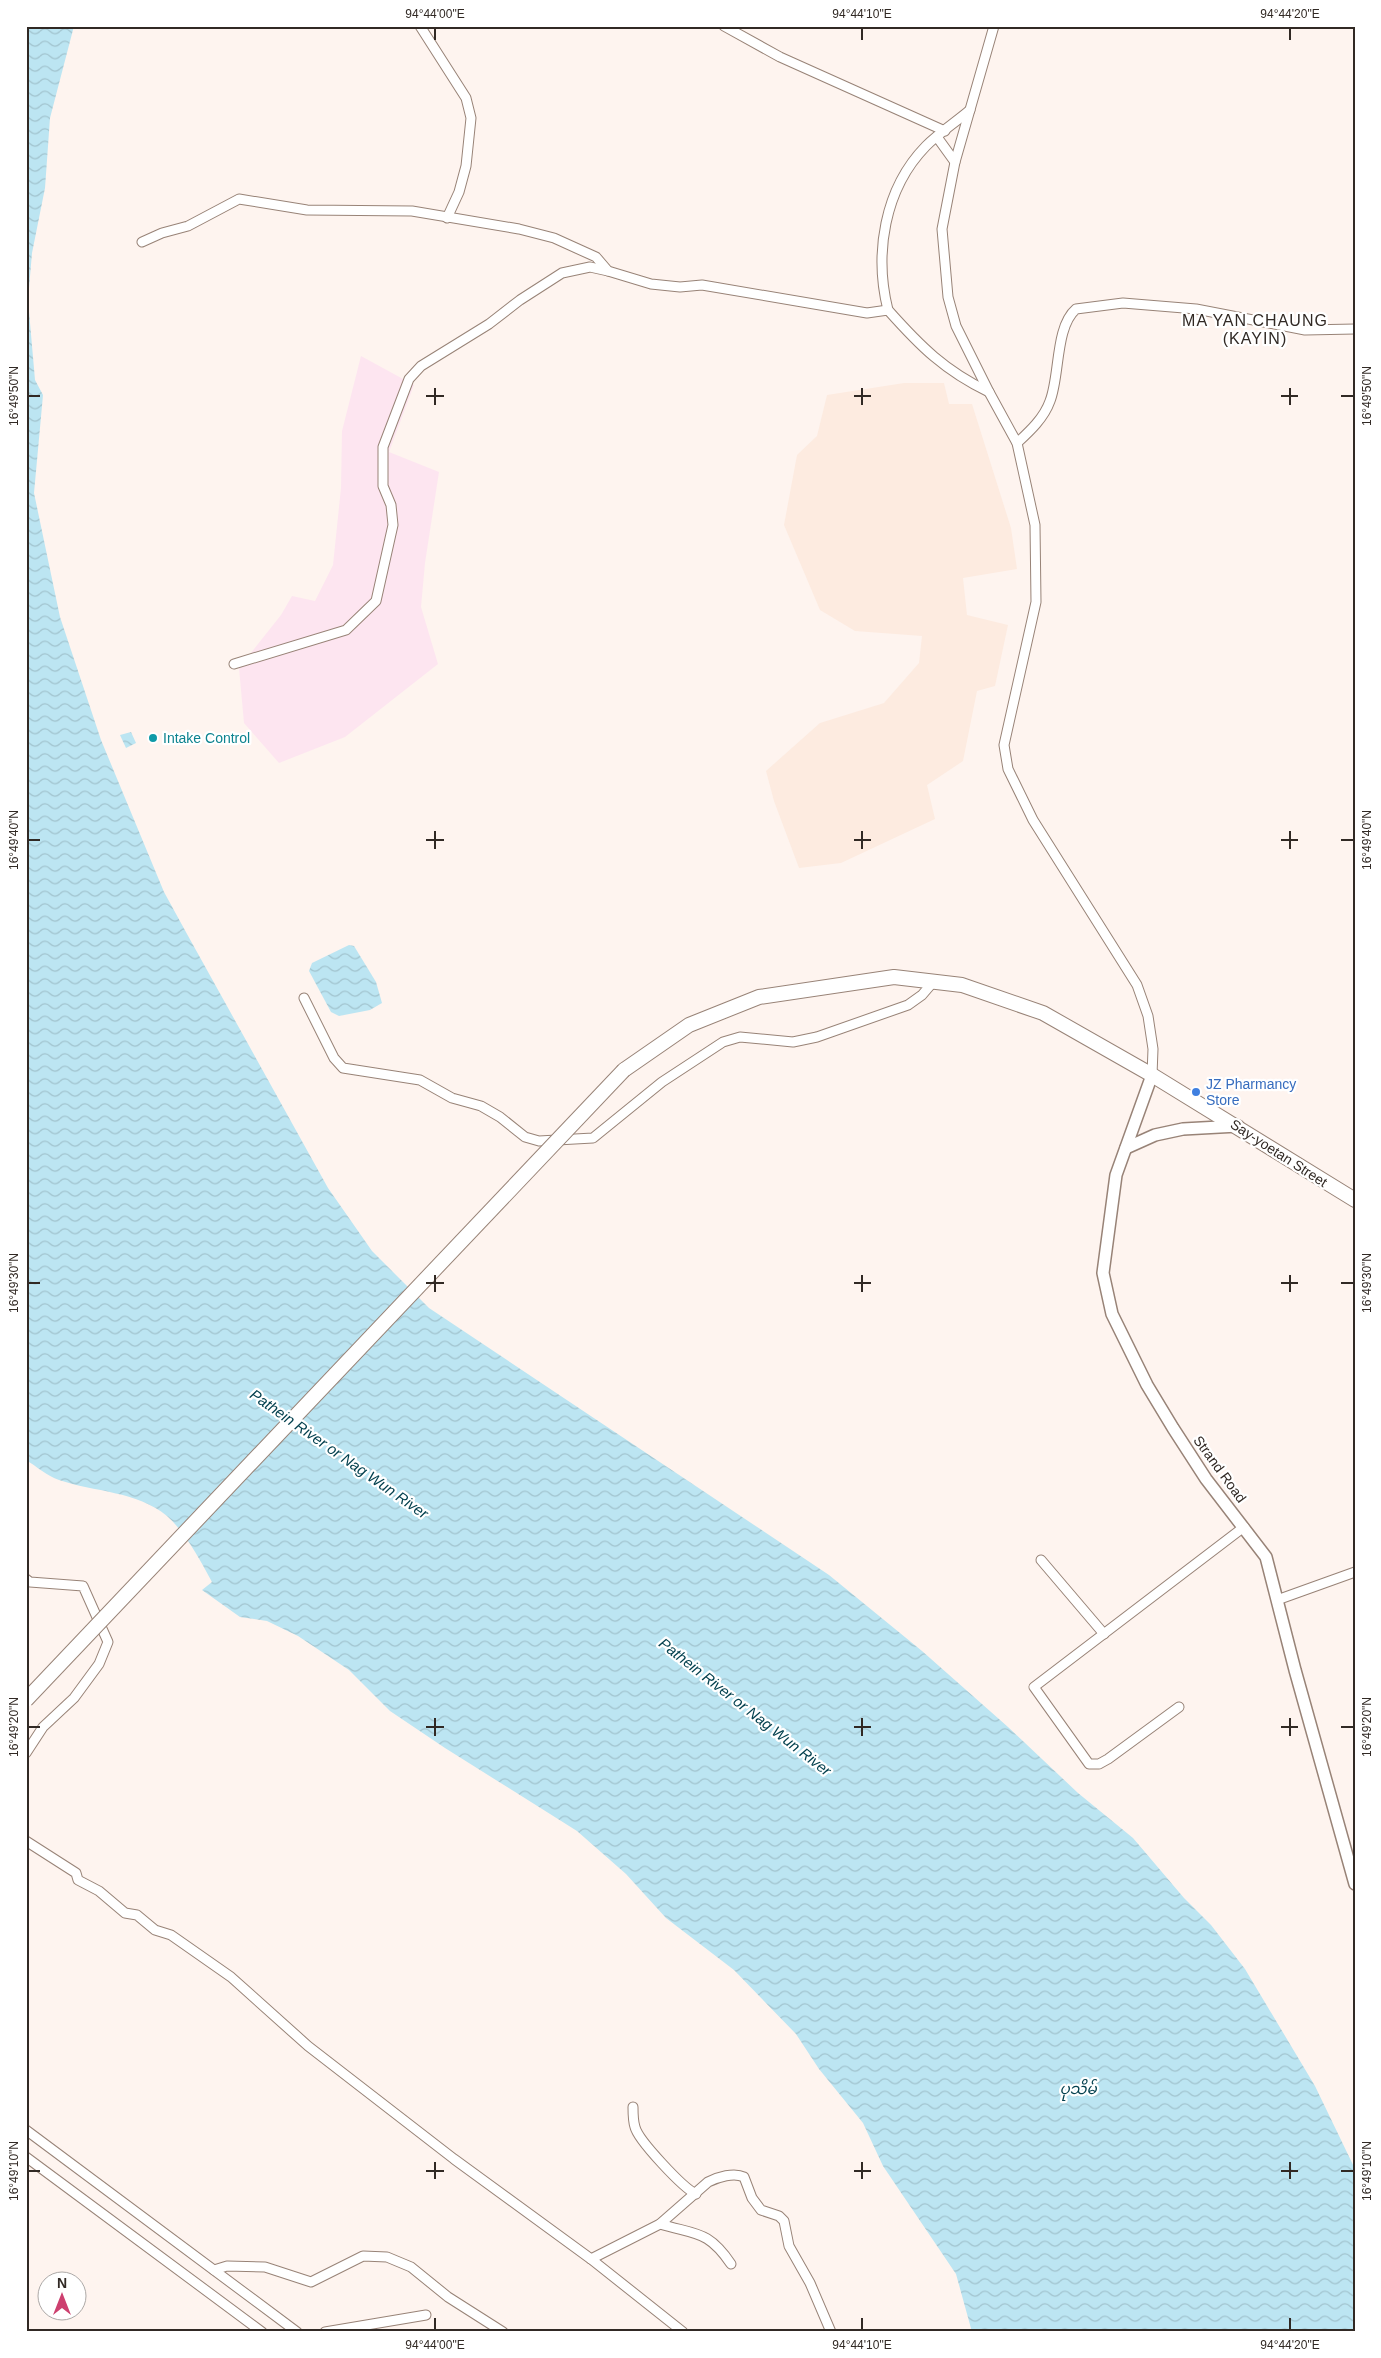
<svg xmlns="http://www.w3.org/2000/svg" width="1381" height="2358" viewBox="0 0 1381 2358" font-family="Helvetica,'Noto Sans Myanmar',sans-serif">
<style>
.commercial{fill:#fde5f0}
.built{fill:#fdebe0}
.water{fill:url(#water-waves)}
.lines{fill:none;stroke-linecap:round;stroke-linejoin:round}
.minor-casing{stroke:#988377;stroke-width:11}
.major-casing{stroke:#988377;stroke-width:14}
.highway-casing{stroke:#988377;stroke-width:16}
.minor{stroke:#fff;stroke-width:9}
.major{stroke:#fff;stroke-width:11}
.highway{stroke:#fff;stroke-width:14}
.highway-bridge-casing{stroke:#988377;stroke-width:16;stroke-linecap:butt}
.highway-bridge{stroke:#fff;stroke-width:14}
.ticks{fill:none;stroke:#312924;stroke-width:2}
.culture-dot{fill:#0f9aa8;stroke:#fff;stroke-width:2}
.shop-dot{fill:#3f7fe0;stroke:#fff;stroke-width:2}
.labels{text-anchor:middle;stroke-width:4.5;stroke-linejoin:round;paint-order:stroke}
.culture-label{font-size:14px;fill:#0d838f;stroke:#fff;text-anchor:start}
.shop-label{font-size:14px;fill:#366cbe;stroke:#fff;text-anchor:start}
.street-label{font-size:14px;fill:#312924;stroke:#fff}
.water-label{font-size:15px;font-style:italic;fill:#04414f;stroke:#fff}
.quarter-label{font-size:16px;letter-spacing:1px;fill:#312924;stroke:#fff}
.neatline{fill:none;stroke:#312924;stroke-width:2}
.ticks-label{font-size:12px;text-anchor:middle;fill:#312924}
</style>
<defs>
<pattern id="water-waves" width="16" height="10" patternUnits="userSpaceOnUse" patternTransform="scale(1.25)"><rect width="16" height="10" fill="#bce5f2"/><path d="M0 5q4-4 8 0t8 0" fill="none" stroke="#a2c4cf"/></pattern>
</defs>
<rect width="100%" height="100%" fill="#fef4ef"/>
<polygon class="commercial" points="361,356 414,385 389,452 439,472 425,563 421,607 438,664 345,737 279,763 244,723 239,668 281,615 292,596 315,601 333,565 341,488 342,431"/>
<polygon class="built" points="904,383 944,383 949,404 972,404 1011,528 1017,569 963,578 967,615 1008,625 995,686 977,691 963,761 927,785 935,819 841,863 799,868 774,801 766,771 820,723 884,703 919,663 922,636 855,631 820,610 784,525 797,455 817,436 827,395"/>
<g class="water">
<path d="M 26,26 L 74,26 L 50,118 L 45,188 L 32,253 L 28,300 L 35,380 L 43,395 L 34,493 L 60,617 L 101,740 L 164,892 L 187,934 L 328,1188 L 372,1251 L 429,1308 L 829,1575 L 922,1651 L 1008,1727 L 1078,1793 L 1133,1838 L 1184,1898 L 1211,1925 L 1245,1969 L 1315,2086 L 1355,2169 L 1355,2332 L 972,2332 L 956,2274 L 883,2166 L 863,2123 L 819,2069 L 796,2034 L 734,1970 L 666,1918 L 626,1874 L 577,1831 L 445,1748 L 390,1711 L 349,1670 L 298,1636 L 267,1621 L 240,1617 L 202,1590 L 212,1582 C 200,1560 186,1533 167,1516 C 137,1491 94,1492 59,1480 C 47,1476 36,1466 26,1460 Z"/>
<polygon points="131,732 136,743 126,748 120,735"/>
<polygon points="349,945 354,946 376,982 382,1003 370,1010 339,1016 331,1012 309,971 312,963"/>
</g>
<g class="lines">
<defs>
<g id="minor">
<polyline points="420,26 466,98 471,118 466,166 459,192 447,218"/>
<polyline points="724,26 780,57 945,131"/>
<polyline points="994,26 955,162 942,229 948,297 956,326 989,392 1017,443 1035,525 1036,602 1004,745 1008,769 1033,820 1137,985 1148,1016 1153,1049 1152,1075"/>
<polyline points="937,137 955,162"/>
<path d="M 142,242 L 162,233 L 188,226 L 239,199 L 307,210 L 412,211 L 519,229 L 554,238 L 596,257 L 608,271 L 651,284 L 680,287 L 702,285 L 867,313 L 888,310 C 920,346 945,371 989,392"/>
<path d="M 888,310 C 874,254 884,189 926,146 C 939,133 956,122 970,110"/>
<path d="M 1017,443 C 1030,431 1044,418 1050,401 C 1060,376 1055,327 1076,309 L 1123,303 L 1196,309 L 1305,330 L 1355,329"/>
<polyline points="234,664 346,630 376,601 393,525 391,505 383,486 383,447 409,379 421,366 489,324 520,300 562,273 590,267 608,271"/>
<polyline points="304,998 334,1058 343,1068 420,1080 452,1098 481,1106 500,1117 525,1137 539,1141 593,1138 662,1082 723,1042 740,1037 793,1042 817,1037 908,1005 922,995 934,981"/>
<polyline points="1041,1560 1104,1634"/>
<polyline points="26,1579 30,1582 83,1586 108,1642 99,1664 74,1698 43,1727 26,1753"/>
<polyline points="1277,1600 1355,1572"/>
<polyline points="1179,1707 1108,1759 1099,1764 1089,1764 1034,1687 1244,1527"/>
<polyline points="26,1841 76,1873 78,1880 99,1891 125,1913 137,1915 155,1930 171,1935 231,1977 308,2046 454,2159 591,2259 683,2332"/>
<path d="M 633,2107 C 633,2113 633,2121 635,2127 C 638,2140 683,2188 696,2194"/>
<polyline points="26,2130 297,2332"/>
<polyline points="26,2157 262,2332"/>
<path d="M 660,2224 C 696,2235 708,2230 731,2264"/>
<path d="M 591,2259 L 660,2224 L 708,2182 C 718,2177 734,2172 744,2177 L 752,2198 L 761,2210 L 779,2216 L 784,2221 L 789,2246 L 810,2283 L 831,2332"/>
<polyline points="214,2270 227,2266 265,2267 311,2282 363,2256 387,2257 411,2267 448,2297 503,2332"/>
<polyline points="325,2332 426,2315"/>
</g>
<g id="major">
<polyline points="1152,1075 1116,1175 1103,1273 1112,1314 1147,1385 1173,1428 1206,1479 1266,1557 1295,1670 1355,1884"/>
<polyline points="1126,1148 1155,1135 1183,1129 1238,1126"/>
</g>
<polyline id="highway" points="624,1070 689,1025 759,997 894,977 962,985 1043,1013 1152,1075 1355,1200"/>
</defs>
<use href="#minor" class="minor-casing"/>
<use href="#major" class="major-casing"/>
<use href="#highway" class="highway-casing"/>
<use href="#minor" class="minor"/>
<use href="#major" class="major"/>
<use href="#highway" class="highway"/>
<defs>
<polyline id="highway-bridge" points="26,1700 624,1070"/>
</defs>
<use href="#highway-bridge" class="highway-bridge-casing"/>
<use href="#highway-bridge" class="highway-bridge"/>
</g>
<path class="ticks" d="M 435,28 L 435,40M 862,28 L 862,40M 1290,28 L 1290,40M 435,388 L 435,405M 862,388 L 862,405M 1290,388 L 1290,405M 28,396 L 40,396M 426,396 L 444,396M 854,396 L 871,396M 1281,396 L 1298,396M 1341,396 L 1354,396M 435,831 L 435,849M 862,831 L 862,849M 1290,831 L 1290,849M 28,840 L 40,840M 426,840 L 444,840M 854,840 L 871,840M 1281,840 L 1298,840M 1341,840 L 1354,840M 435,1275 L 435,1292M 862,1275 L 862,1292M 1290,1275 L 1290,1292M 28,1283 L 40,1283M 426,1283 L 444,1283M 854,1283 L 871,1283M 1281,1283 L 1298,1283M 1341,1283 L 1354,1283M 435,1718 L 435,1736M 862,1718 L 862,1736M 1290,1718 L 1290,1736M 28,1727 L 40,1727M 426,1727 L 444,1727M 854,1727 L 871,1727M 1281,1727 L 1298,1727M 1341,1727 L 1354,1727M 435,2162 L 435,2179M 862,2162 L 862,2179M 1290,2162 L 1290,2179M 28,2171 L 40,2171M 426,2171 L 444,2171M 854,2171 L 871,2171M 1281,2171 L 1298,2171M 1341,2171 L 1354,2171M 435,2318 L 435,2330M 862,2318 L 862,2330M 1290,2318 L 1290,2330"/>
<circle class="culture-dot" cx="153" cy="738" r="5"/>
<circle class="shop-dot" cx="1196" cy="1092" r="5"/>
<g class="labels">
<g class="culture-label">
<text x="163" y="743">Intake Control</text>
</g>
<g class="shop-label">
<text x="1206" y="1089">JZ Pharmancy<tspan x="1206" dy="16">Store</tspan></text>
</g>
<g class="street-label">
<text transform="translate(1279 1153) rotate(33)" y="5">Say-yoetan Street</text>
<text transform="translate(1220 1469) rotate(54)" y="5">Strand Road</text>
</g>
<g class="water-label">
<text transform="translate(339 1454) rotate(35)" y="5">Pathein River or Nag Wun River</text>
<text transform="translate(745 1707) rotate(38)" y="5">Pathein River or Nag Wun River</text>
<text x="1078" y="2094">ပုသိမ်</text>
</g>
<g class="quarter-label">
<text x="1255" y="326">MA YAN CHAUNG<tspan x="1255" dy="18">(KAYIN)</tspan></text>
</g>
</g>
<rect width="1381" height="2358" fill="none" stroke="#ffffff" stroke-width="55"/>
<g transform="translate(62 2296)"><circle r="24" fill="#ffffff" stroke="#ada9a7"/>
<path d="M0-4L9 19L0 12L-9 19Z" fill="#cd406f"/>
<text y="-8" font-size="14" font-weight="bold" text-anchor="middle" fill="#312924">N</text>
</g>
<rect x="28" y="28" width="1326" height="2302" class="neatline"/>
<g class="ticks-label">
<text x="435" y="18">94°44'00"E</text>
<text x="862" y="18">94°44'10"E</text>
<text x="1290" y="18">94°44'20"E</text>
<text transform="translate(14 396) rotate(-90)" y="4">16°49'50"N</text>
<text transform="translate(1367 396) rotate(-90)" y="4">16°49'50"N</text>
<text transform="translate(14 840) rotate(-90)" y="4">16°49'40"N</text>
<text transform="translate(1367 840) rotate(-90)" y="4">16°49'40"N</text>
<text transform="translate(14 1283) rotate(-90)" y="4">16°49'30"N</text>
<text transform="translate(1367 1283) rotate(-90)" y="4">16°49'30"N</text>
<text transform="translate(14 1727) rotate(-90)" y="4">16°49'20"N</text>
<text transform="translate(1367 1727) rotate(-90)" y="4">16°49'20"N</text>
<text transform="translate(14 2171) rotate(-90)" y="4">16°49'10"N</text>
<text transform="translate(1367 2171) rotate(-90)" y="4">16°49'10"N</text>
<text x="435" y="2349">94°44'00"E</text>
<text x="862" y="2349">94°44'10"E</text>
<text x="1290" y="2349">94°44'20"E</text>
</g>
</svg>
